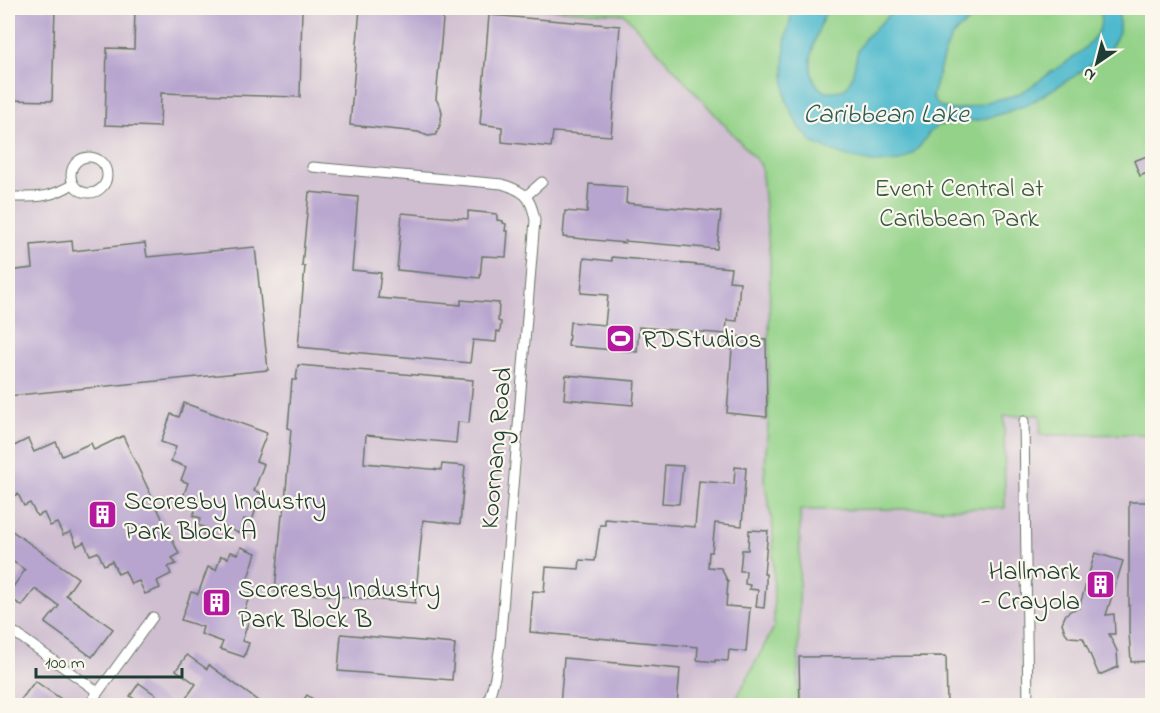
<svg xmlns="http://www.w3.org/2000/svg" width="1160" height="713" viewBox="0 0 1160 713" font-family="'Indie Flower',sans-serif">
<style>
.industrial{fill:#cfbdd0}
.green{fill:#93d288;stroke:#59885e;stroke-width:1.5}
.water{fill:#50bacd;stroke:#387c80;stroke-width:1.5}
.building{fill:#b8a5cf}
.lines{fill:none;stroke-linecap:round;stroke-linejoin:round}
.street-casing{stroke:#687766;stroke-width:11}
.street{stroke:#fff;stroke-width:9}
.labels{text-anchor:middle;stroke-width:4.5;stroke-linejoin:round;paint-order:stroke}
.park-label{font-size:26px;fill:#365b45;stroke:#fbf7ec}
.poi-label{font-size:26px;fill:#1f3d34;stroke:#fbf7ec;text-anchor:start}
.street-label{font-size:26px;fill:#1f3d34;stroke:#fbf7ec}
.water-label{font-size:27px;font-style:italic;fill:#2b5c5a;stroke:#fbf7ec}
</style>
<rect width="100%" height="100%" fill="#fbf7ec"/>
<filter id="ink" filterUnits="userSpaceOnUse"><feTurbulence type="fractalNoise" baseFrequency=".0167" numOctaves="2"/><feDisplacementMap in="SourceGraphic" scale="12" xChannelSelector="R" yChannelSelector="G"/><feConvolveMatrix kernelMatrix="1 2 1 2 8 2 1 2 1" color-interpolation-filters="sRGB"/></filter>
<filter id="wash" filterUnits="userSpaceOnUse"><feTurbulence type="fractalNoise" baseFrequency=".008" numOctaves="4" result="noise"/><feDisplacementMap in="SourceGraphic" scale="24" xChannelSelector="R" yChannelSelector="G"/><feGaussianBlur stdDeviation="1.35" result="paint"/><feColorMatrix in="noise" values="0 0 0 0 0 0 0 0 0 0 0 0 0 0 0 0 0 1.4 0 .05"/><feComposite in="paint" operator="in"/></filter>
<g filter="url(#wash)">
<rect width="100%" height="100%" fill="#efe3c4"/>
<g class="industrial">
<polygon points="8,8 532,8 623,14 761,165 770,259 768,425 764,479 773,527 774,627 733,705 8,705"/>
<polygon points="1041,415 1041,435 1152,434 1152,705 798,706 800,510 1005,508 1004,416"/>
</g>
<polygon class="green" points="532,8 1152,8 1152,434 1040,435 1041,415 1004,416 1005,508 800,510 798,705 733,705 774,627 773,527 764,479 768,425 770,259 761,165 624,14"/>
<path class="water" d="M 793,8 L 827,8 C 819,29 801,66 818,86 C 820,89 823,90 826,92 L 842,90 L 847,86 L 852,77 L 858,50 L 865,38 L 888,16 L 894,8 L 1034,8 L 1020,12 L 1009,13 L 998,10 L 986,13 L 977,16 L 959,29 L 951,38 L 944,54 L 932,96 C 942,121 975,105 994,100 C 1003,98 1012,97 1020,93 C 1030,88 1039,81 1047,75 C 1066,62 1087,51 1099,30 C 1102,23 1101,15 1100,8 L 1117,8 L 1119,15 L 1119,32 L 1113,44 L 1105,54 L 1073,77 L 1029,104 L 1004,113 L 979,120 L 939,125 L 929,133 L 920,146 L 911,155 L 900,161 L 877,163 L 844,156 L 813,143 L 801,129 L 793,116 L 786,100 L 784,71 L 785,42 Z"/>
<g id="blocks">
<g class="building">
<polygon points="8,8 55,8 52,101 8,100"/>
<polygon points="135,8 302,8 300,97 161,93 160,127 105,125 107,48 134,49"/>
<polygon points="360,8 444,8 436,99 441,108 442,113 440,125 436,135 428,136 418,132 350,125"/>
<polygon points="489,15 620,26 611,136 553,132 551,147 502,142 502,127 480,124"/>
<polygon points="1152,154 1152,171 1140,176 1134,161"/>
<polygon points="589,184 627,187 626,203 721,212 717,249 625,241 625,243 563,237 565,211 587,213"/>
<polygon points="309,192 358,197 352,270 381,273 378,298 461,305 461,300 499,303 498,321 501,322 500,332 497,331 496,342 473,340 470,363 298,347 305,266 302,266"/>
<polygon points="468,211 497,214 497,220 503,221 503,223 506,224 505,231 508,231 506,257 482,256 480,278 397,270 402,213 468,219"/>
<polygon points="72,241 73,251 145,243 147,257 255,247 268,370 8,396 8,271 33,268 31,245"/>
<polygon points="612,257 731,268 729,281 740,282 737,321 727,320 726,334 639,327 637,352 568,346 570,322 605,325 608,295 581,293 584,258 612,261"/>
<polygon points="733,336 766,340 767,417 727,413"/>
<polygon points="298,365 473,380 469,423 458,422 456,443 366,435 364,463 441,470 442,464 465,466 460,524 423,520 415,603 275,591 282,514 284,514 291,429 288,428 292,380 296,380"/>
<polygon points="566,375 635,381 633,405 564,399"/>
<polygon points="184,403 267,433 256,461 264,464 254,491 261,493 252,521 244,519 239,533 224,527 219,540 203,535 206,528 198,525 201,518 193,516 198,502 183,497 188,483 181,480 186,467 171,461 176,447 161,442 171,414 179,417"/>
<polygon points="123,436 179,554 172,558 176,564 168,567 171,574 157,581 160,588 145,594 139,581 131,584 125,571 118,574 112,561 104,565 98,552 90,555 84,542 77,546 71,532 63,535 57,523 50,526 44,513 37,516 30,503 24,506 18,494 11,497 8,490 8,449 28,439 34,452 56,442 62,456 91,443 94,450"/>
<polygon points="665,465 683,466 679,504 662,503"/>
<polygon points="735,467 746,468 742,526 715,523 712,552 709,552 708,567 721,568 728,582 726,606 750,608 746,652 729,650 728,661 715,660 715,662 697,660 698,647 530,632 533,591 544,592 546,567 579,569 580,560 595,561 600,525 605,525 605,519 695,527 699,481 734,484"/>
<polygon points="1129,502 1152,502 1152,661 1131,662 1129,632"/>
<polygon points="8,528 78,578 66,595 113,629 92,657 45,623 59,606 35,589 22,606 8,596 8,594 25,570 8,558"/>
<polygon points="749,530 768,531 764,574 766,574 766,585 764,608 756,607 758,590 749,589 750,585 745,584 746,571 740,571 742,550 748,550"/>
<polygon points="241,547 256,553 247,581 254,584 244,611 251,614 242,641 249,643 244,657 220,649 223,642 201,634 203,627 181,620 191,592 198,594 208,567 216,570 221,556 228,558 230,552 238,554"/>
<polygon points="1095,553 1123,561 1106,615 1114,614 1115,634 1109,634 1117,651 1118,667 1099,675 1083,638 1069,637 1065,632 1062,623 1066,614 1072,610 1079,608"/>
<polygon points="341,634 455,644 452,680 338,671"/>
<polygon points="187,655 207,669 209,665 258,701 255,705 181,705 196,684 176,670"/>
<polygon points="946,656 947,705 800,705 799,657"/>
<polygon points="564,658 680,669 677,705 560,705"/>
<polygon points="35,681 61,699 57,705 17,705"/>
<polygon points="139,683 170,705 143,705 130,696"/>
<polygon points="307,695 322,705 300,705"/>
</g>
</g>
</g>
<g filter="url(#ink)">
<use href="#blocks" fill-opacity="0" stroke="#687766" stroke-width="1.5"/>
<g class="lines">
<defs>
<g id="street">
<circle cx="89" cy="175" r="18"/>
<path d="M 312,167 L 502,184 C 524,191 531,196 535,220 L 500,645 L 495,677 L 487,706"/>
<polyline points="526,196 542,182"/>
<path d="M 8,197 C 35,197 49,199 73,184"/>
<polyline points="1024,421 1028,706"/>
<polyline points="8,628 98,692"/>
<polyline points="88,706 153,617"/>
</g>
</defs>
<use href="#street" class="street-casing"/>
<use href="#street" class="street"/>
</g>
</g>
<defs>
<symbol id="stadium-square" viewBox="-11 -11 22 22"><rect x="-9" y="-9" width="18" height="18" rx="4" fill="#b5179e" stroke="#fbf7ec"/><path d="M0-5a6.5 5 0 1 0 0 10a6.5 5 0 1 0 0-10ZM-3.5-1.8h7v3.6h-7Z" fill="#fff"/></symbol>
<symbol id="building-square" viewBox="-11 -11 22 22"><rect x="-9" y="-9" width="18" height="18" rx="4" fill="#b5179e" stroke="#fbf7ec"/><path d="M-4-6H4V6H1V3H-1V6H-4ZM-2.5-4.3h1.7v1.8h-1.7ZM.8-4.3h1.7v1.8H.8ZM-2.5-1h1.7V.8h-1.7ZM.8-1h1.7V.8H.8Z" fill="#fff"/></symbol>
</defs>
<g fill-rule="evenodd">
<use href="#stadium-square" x="604" y="322" width="33" height="33"/>
<use href="#building-square" x="86" y="498" width="33" height="33"/>
<use href="#building-square" x="1084" y="568" width="33" height="33"/>
<use href="#building-square" x="200" y="586" width="33" height="33"/>
</g>
<g class="labels">
<g class="park-label">
<text x="959" y="196">Event Central at<tspan x="959" dy="30">Caribbean Park</tspan></text>
</g>
<g class="poi-label">
<text x="642" y="347">RDStudios</text>
<text x="124" y="509">Scoresby Industry<tspan x="124" dy="30">Park Block A</tspan></text>
<text x="1080" y="579" text-anchor="end">Hallmark<tspan x="1080" dy="30">- Crayola</tspan></text>
<text x="238" y="597">Scoresby Industry<tspan x="238" dy="30">Park Block B</tspan></text>
</g>
<g class="street-label">
<text transform="translate(495 448) rotate(-85)" y="9">Koornang Road</text>
</g>
<g class="water-label">
<text x="886" y="122">Caribbean Lake</text>
</g>
</g>
<rect width="1160" height="713" fill="none" stroke="#fbf7ec" stroke-width="30"/>
<g transform="translate(1097 63) rotate(215)" stroke="#fbf7ec" stroke-width="4.5" paint-order="stroke">
<path d="M0-4.5L10 22L0 15L-10 22Z" fill="#1f3d34"/>
<text y="-9" font-size="16" font-weight="bold" text-anchor="middle" fill="#1f3d34">N</text>
</g>
<path d="M36 668v9h146v-9" fill="none" stroke="#1f3d34" stroke-width="3"/>
<text x="45" y="668" font-size="18" fill="#1f3d34" stroke="#fbf7ec" stroke-width="4.5" paint-order="stroke">100 m</text>
</svg>
